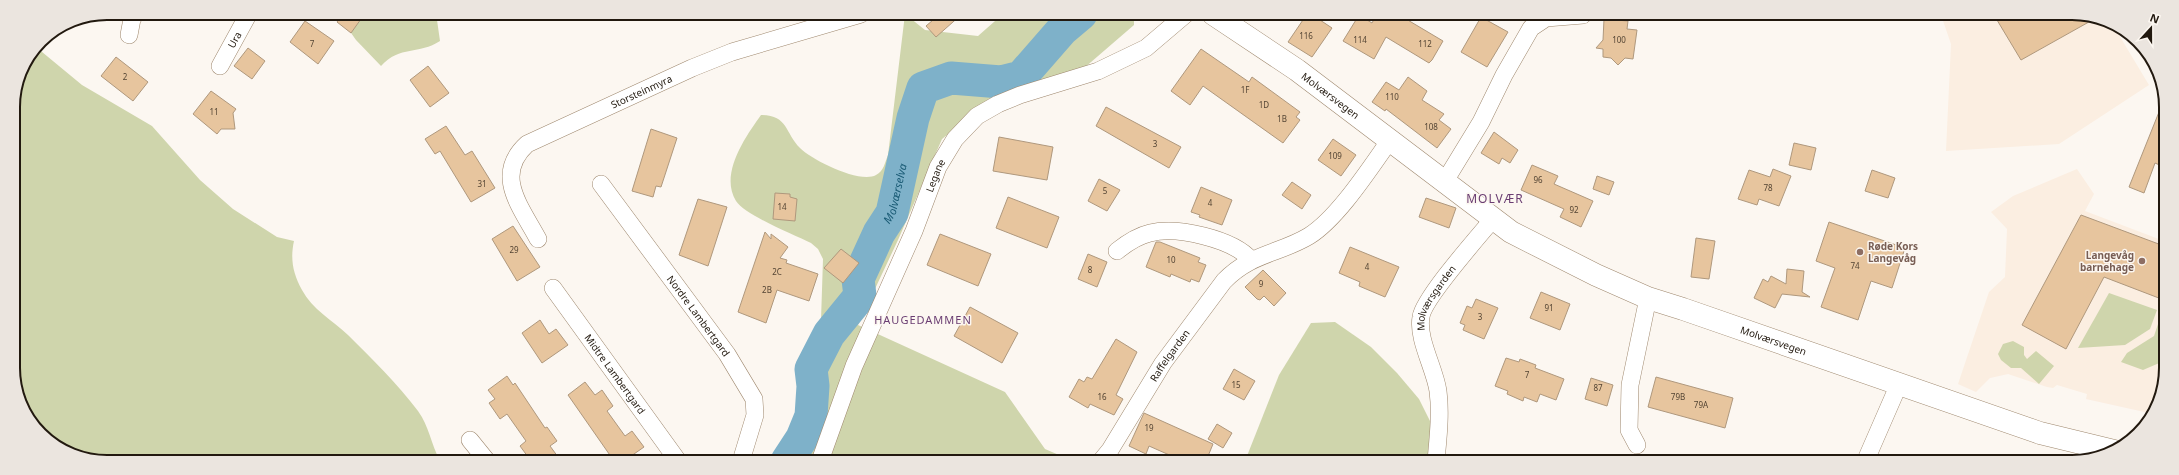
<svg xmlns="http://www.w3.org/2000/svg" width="2179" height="475" viewBox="0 0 2179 475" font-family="'Noto Sans',sans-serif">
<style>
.built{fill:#fbeee1}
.green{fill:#cfd5ac}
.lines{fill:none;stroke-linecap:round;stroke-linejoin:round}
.river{stroke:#7eb1c9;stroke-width:33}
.building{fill:#e7c59e;stroke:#af987d}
.street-casing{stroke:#9e876d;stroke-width:18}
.secondary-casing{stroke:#9e876d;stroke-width:23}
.street{stroke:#fff;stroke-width:17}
.secondary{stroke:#fff;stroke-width:22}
.education-dot{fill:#8d6e63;stroke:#fcf7f1;stroke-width:1.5}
.labels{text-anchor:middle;stroke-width:3;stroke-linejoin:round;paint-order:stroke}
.number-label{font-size:8px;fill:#534433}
.street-label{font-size:10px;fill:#22190f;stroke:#fcf7f1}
.education-label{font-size:10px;font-weight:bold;fill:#785e54;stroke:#fcf7f1;text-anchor:start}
.water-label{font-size:11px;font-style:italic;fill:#195a74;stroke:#fcf7f1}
.neighbourhood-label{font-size:11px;letter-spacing:1px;fill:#6a3d72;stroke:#fcf7f1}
.quarter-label{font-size:12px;letter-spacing:1px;fill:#6a3d72;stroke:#fcf7f1}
.rim{fill:none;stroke:#22190f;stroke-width:2}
</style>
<rect width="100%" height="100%" fill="#fcf7f1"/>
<g class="built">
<polygon points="1941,15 2090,15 2122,32 2119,35 2149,85 2059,144 1946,151 1951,44"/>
<polygon points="2077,169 2094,194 2085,211 2164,241 2164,386 2149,413 2086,399 2087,394 2057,385 2053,388 2047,387 2008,374 1990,378 1976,392 1958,384 1989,292 2005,277 2007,229 1991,212 2013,196"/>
</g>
<g class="green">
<path d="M 337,13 L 436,13 L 440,41 C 419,55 400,45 381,66 L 356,40 Z"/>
<path d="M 905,14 L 925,30 L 978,36 L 1003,14 L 1134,14 L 1134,25 L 1076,75 L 993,98 L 942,139 L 898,240 L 858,325 L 1005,392 L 1045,449 L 1073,461 L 793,461 L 811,381 L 821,320 L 823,259 L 818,249 L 811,243 C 794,235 745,215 736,201 C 719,174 746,136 761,115 C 788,115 785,133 800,148 C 812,160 860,184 876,175 C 884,171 885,162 888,155 Z"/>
<path d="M 36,47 L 82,85 L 152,126 L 200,180 L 233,209 L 277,237 L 294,241 C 290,259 293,274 302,290 C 312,309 332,320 348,335 C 372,359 397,383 418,411 C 429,426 431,444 440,461 L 89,460 L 41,435 L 15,387 L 13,101 L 23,66 Z"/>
<polygon points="2109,293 2157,310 2150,329 2125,345 2078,348"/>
<polygon points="2162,312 2164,312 2164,361 2143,370 2121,362 2127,353 2154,336"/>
<polygon points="1335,322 1371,347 1397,373 1419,399 1433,427 1429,461 1245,461 1279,375 1311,323"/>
<polygon points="2013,341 2024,347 2024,355 2027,359 2036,351 2054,366 2039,384 2021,368 2011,368 2001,360 1998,354 2003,344"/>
</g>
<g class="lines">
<path class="river" id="s1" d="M 787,461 L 802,438 L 811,416 L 813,386 L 811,369 L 829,334 L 860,296 L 858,279 L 879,233 L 892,213 L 913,118 L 923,88 L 951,78 L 1001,82 L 1021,77 L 1062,30 L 1081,14"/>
</g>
<g class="building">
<polygon points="344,13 352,13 361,19 351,33 337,22"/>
<polygon points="940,14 962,14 936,37 926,26"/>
<polygon points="1307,14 1311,14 1332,28 1312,57 1288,42"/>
<polygon points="1377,14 1409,14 1406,19 1443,41 1432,60 1429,63 1386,37 1374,59 1343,41 1359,15 1372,23"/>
<polygon points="1994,15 2090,15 2096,18 2021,60"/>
<polygon points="1481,17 1508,32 1487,67 1461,52"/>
<polygon points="1604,19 1628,21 1627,29 1637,30 1633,59 1625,58 1618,65 1611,58 1603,57 1603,49 1596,48 1603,40"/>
<polygon points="305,21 334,41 318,64 290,42"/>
<polygon points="248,48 265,61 252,79 234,66"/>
<polygon points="1201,49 1249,82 1252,77 1300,112 1296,117 1300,120 1283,143 1203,86 1190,105 1171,91"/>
<polygon points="116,57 148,82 133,101 101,76"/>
<polygon points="428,66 449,93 430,107 410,80"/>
<polygon points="1408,77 1427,91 1422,100 1444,114 1439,120 1451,129 1437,148 1386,109 1385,111 1372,102 1386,82 1399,90"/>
<polygon points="211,91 236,109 233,113 235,129 221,129 217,134 193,114"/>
<polygon points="2163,102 2164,167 2155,163 2144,193 2129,187"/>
<polygon points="1106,107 1181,147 1169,168 1096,126"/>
<polygon points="446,126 465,155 472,151 495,188 471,202 440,151 435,154 425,139"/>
<polygon points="651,129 677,138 661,187 656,186 653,197 632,191"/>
<polygon points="1494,132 1518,150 1510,163 1502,158 1499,164 1481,153"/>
<polygon points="999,137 1053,147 1047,180 993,171"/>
<polygon points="1333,139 1356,155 1341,176 1318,160"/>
<polygon points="1794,143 1816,148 1811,170 1789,165"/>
<polygon points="1532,165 1558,176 1554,184 1593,201 1581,227 1560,217 1564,209 1521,190"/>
<polygon points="1773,169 1791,176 1779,206 1759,199 1757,205 1738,199 1749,170 1770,177"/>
<polygon points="1872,170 1895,178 1888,198 1865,191"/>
<polygon points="1597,176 1614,182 1609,195 1593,189"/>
<polygon points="1099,179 1120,190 1107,211 1088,201"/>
<polygon points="1292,182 1311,195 1302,209 1282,195"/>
<polygon points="1201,187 1232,200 1222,225 1199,217 1200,215 1191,212"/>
<polygon points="775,193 790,194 790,197 797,199 795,221 773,219"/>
<polygon points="1008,197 1059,217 1047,248 996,228"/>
<polygon points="1426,198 1456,208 1449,228 1419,217"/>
<polygon points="698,199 727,207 708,266 679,255"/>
<polygon points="2081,215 2164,246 2164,300 2104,277 2066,349 2022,325"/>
<polygon points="1829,222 1905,248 1892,288 1871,281 1858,320 1821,307 1835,268 1816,261"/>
<polygon points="513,226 540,267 517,281 492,239"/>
<polygon points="765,232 771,239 771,234 788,247 780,258 787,260 786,263 818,274 809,301 777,290 766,323 738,312"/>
<polygon points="940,234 991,254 978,286 927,265"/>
<polygon points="1696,238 1715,241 1709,279 1691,277"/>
<polygon points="1156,242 1160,242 1200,258 1198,262 1206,265 1199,282 1191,279 1190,282 1171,274 1170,277 1146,267"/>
<polygon points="1350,247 1399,267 1385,297 1359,286 1360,282 1339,273"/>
<polygon points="841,249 859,263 843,283 824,268"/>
<polygon points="1088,254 1107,262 1097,287 1078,279"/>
<polygon points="1787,269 1804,271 1802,292 1810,297 1782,294 1775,308 1754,298 1763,279 1768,282 1771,276 1786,284"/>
<polygon points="1263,270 1286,293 1274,306 1264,296 1260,300 1257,299 1245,287"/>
<polygon points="1541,292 1570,304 1560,330 1530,318"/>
<polygon points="1476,299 1498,308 1484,339 1463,330 1465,325 1460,323 1467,306 1472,308"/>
<polygon points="970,307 1018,333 1002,363 954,336"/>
<polygon points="540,320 549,334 556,329 568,345 542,363 522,333"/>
<polygon points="1116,339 1137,352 1116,395 1123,399 1114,415 1090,404 1088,408 1069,397 1079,379 1084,382 1087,377 1092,379"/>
<polygon points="1506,358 1519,362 1520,359 1536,365 1535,368 1564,379 1556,400 1540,394 1537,402 1524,397 1523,401 1507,394 1508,391 1495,386"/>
<polygon points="1234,369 1255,381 1244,400 1223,389"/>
<polygon points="507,376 513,385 515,383 545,428 547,427 557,441 550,446 561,461 531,461 520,446 526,441 507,414 500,419 489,403 495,399 488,390"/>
<polygon points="1656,377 1733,398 1725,428 1648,407"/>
<polygon points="1591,378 1613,385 1607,406 1585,399"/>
<polygon points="585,382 595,395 602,390 613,406 607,411 625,436 632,431 644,447 624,461 614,461 568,395"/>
<polygon points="1144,413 1213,444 1206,461 1183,461 1149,446 1146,454 1129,446"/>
<polygon points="1217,424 1232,433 1223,448 1208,439"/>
</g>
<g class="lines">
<defs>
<g id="street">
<polyline points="129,35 132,19 136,13"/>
<path id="s2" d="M 220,66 L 249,13"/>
<polyline points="1445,181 1481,122 1504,75 1531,28 1546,18 1583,15"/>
<path id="s3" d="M 601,184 L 727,354 L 754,399 L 755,415 L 741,461"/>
<path id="s4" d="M 538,239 C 521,207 493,175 527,144 L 692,68 L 732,52 L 861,14"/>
<path d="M 1117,251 C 1127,243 1137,236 1150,233 C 1177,226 1233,239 1251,260"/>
<path id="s5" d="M 553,288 L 678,461"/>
<polyline points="470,440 487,461"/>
<polyline points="1637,445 1629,430 1630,385 1648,298"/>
<path id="s6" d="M 820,461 L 854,366 L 914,231 L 938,167 L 955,139 L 977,116 L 998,104 L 1020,95 L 1098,71 L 1146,48 L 1186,14"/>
<path id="s7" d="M 1101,461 L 1110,450 L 1163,363 L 1224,281 C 1251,253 1279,254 1309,236 C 1338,218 1370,168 1390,140"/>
<path id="s8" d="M 1436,461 C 1438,438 1441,414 1438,391 C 1435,369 1417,339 1421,317 C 1423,299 1478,237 1493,219"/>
<polyline points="1865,462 1899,384"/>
</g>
<g id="secondary">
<path id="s9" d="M 1213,14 L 1297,70 L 1511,232 L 1596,275 L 1648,298 L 1683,309 L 2040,433 L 2114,451"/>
</g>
</defs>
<use href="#street" class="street-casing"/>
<use href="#secondary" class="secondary-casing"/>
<use href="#street" class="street"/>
<use href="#secondary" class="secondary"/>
</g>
<g class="education-dot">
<circle cx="1860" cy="252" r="4"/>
<circle cx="2142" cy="261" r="4"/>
</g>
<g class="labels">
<g class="number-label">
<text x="1306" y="39">116</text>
<text x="1360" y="43">114</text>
<text x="1619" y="43">100</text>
<text x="312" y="47">7</text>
<text x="1425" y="47">112</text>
<text x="125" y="80">2</text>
<text x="1245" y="93">1F</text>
<text x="1392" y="100">110</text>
<text x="1264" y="108">1D</text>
<text x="214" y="115">11</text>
<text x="1282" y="122">1B</text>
<text x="1431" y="130">108</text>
<text x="1155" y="147">3</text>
<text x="1335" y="159">109</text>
<text x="1538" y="183">96</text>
<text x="482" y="187">31</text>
<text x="1768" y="191">78</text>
<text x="1105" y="194">5</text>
<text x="1210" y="206">4</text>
<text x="782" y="210">14</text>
<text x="1574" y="213">92</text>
<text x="514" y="253">29</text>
<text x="1171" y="263">10</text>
<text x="1855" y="269">74</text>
<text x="1367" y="270">4</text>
<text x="1090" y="273">8</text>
<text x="777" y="275">2C</text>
<text x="1261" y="287">9</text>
<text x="767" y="293">2B</text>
<text x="1549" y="311">91</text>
<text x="1480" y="320">3</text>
<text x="1527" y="378">7</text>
<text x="1236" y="388">15</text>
<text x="1598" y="391">87</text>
<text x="1102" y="400">16</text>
<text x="1678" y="400">79B</text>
<text x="1701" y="408">79A</text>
<text x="1149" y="431">19</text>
</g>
<g class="street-label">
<text dy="4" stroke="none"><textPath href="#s2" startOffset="30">Ura</textPath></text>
<text dy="4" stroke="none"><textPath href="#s4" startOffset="232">Storsteinmyra</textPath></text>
<text dy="4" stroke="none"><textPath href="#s9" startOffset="143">Molværsvegen</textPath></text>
<text dy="4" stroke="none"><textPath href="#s6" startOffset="308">Legane</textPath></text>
<text dy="4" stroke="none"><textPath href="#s8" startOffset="170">Molværsgarden</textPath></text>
<text dy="4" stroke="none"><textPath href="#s3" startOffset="164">Nordre Lambertgard</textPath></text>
<text dy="4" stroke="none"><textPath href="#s9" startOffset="654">Molværsvegen</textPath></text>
<text dy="4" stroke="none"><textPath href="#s7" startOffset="126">Raffelgarden</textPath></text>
<text dy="4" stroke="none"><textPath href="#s5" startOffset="106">Midtre Lambertgard</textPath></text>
</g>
<g class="education-label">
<text x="1868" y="250">Røde Kors<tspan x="1868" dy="12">Langevåg</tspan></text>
<text x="2134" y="259" text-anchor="end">Langevåg<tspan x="2134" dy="12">barnehage</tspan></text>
</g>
<g class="water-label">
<text dy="4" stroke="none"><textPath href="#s1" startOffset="298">Molværselva</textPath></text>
</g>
<g class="neighbourhood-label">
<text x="923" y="324">HAUGEDAMMEN</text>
</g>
<g class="quarter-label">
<text x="1495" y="203">MOLVÆR</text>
</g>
</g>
<path d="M0 0H2179V475H0ZM107 20H2072A87 87 0 0 1 2159 107V368A87 87 0 0 1 2072 455H107A87 87 0 0 1 20 368V107A87 87 0 0 1 107 20Z" fill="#ebe5df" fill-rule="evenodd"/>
<path class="rim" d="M107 20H2072A87 87 0 0 1 2159 107V368A87 87 0 0 1 2072 455H107A87 87 0 0 1 20 368V107A87 87 0 0 1 107 20Z"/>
<g transform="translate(2151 28) rotate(21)" stroke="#fcf7f1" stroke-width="3" paint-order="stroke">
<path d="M0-3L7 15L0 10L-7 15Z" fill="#22190f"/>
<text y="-6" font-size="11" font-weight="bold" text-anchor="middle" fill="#22190f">N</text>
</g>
</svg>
